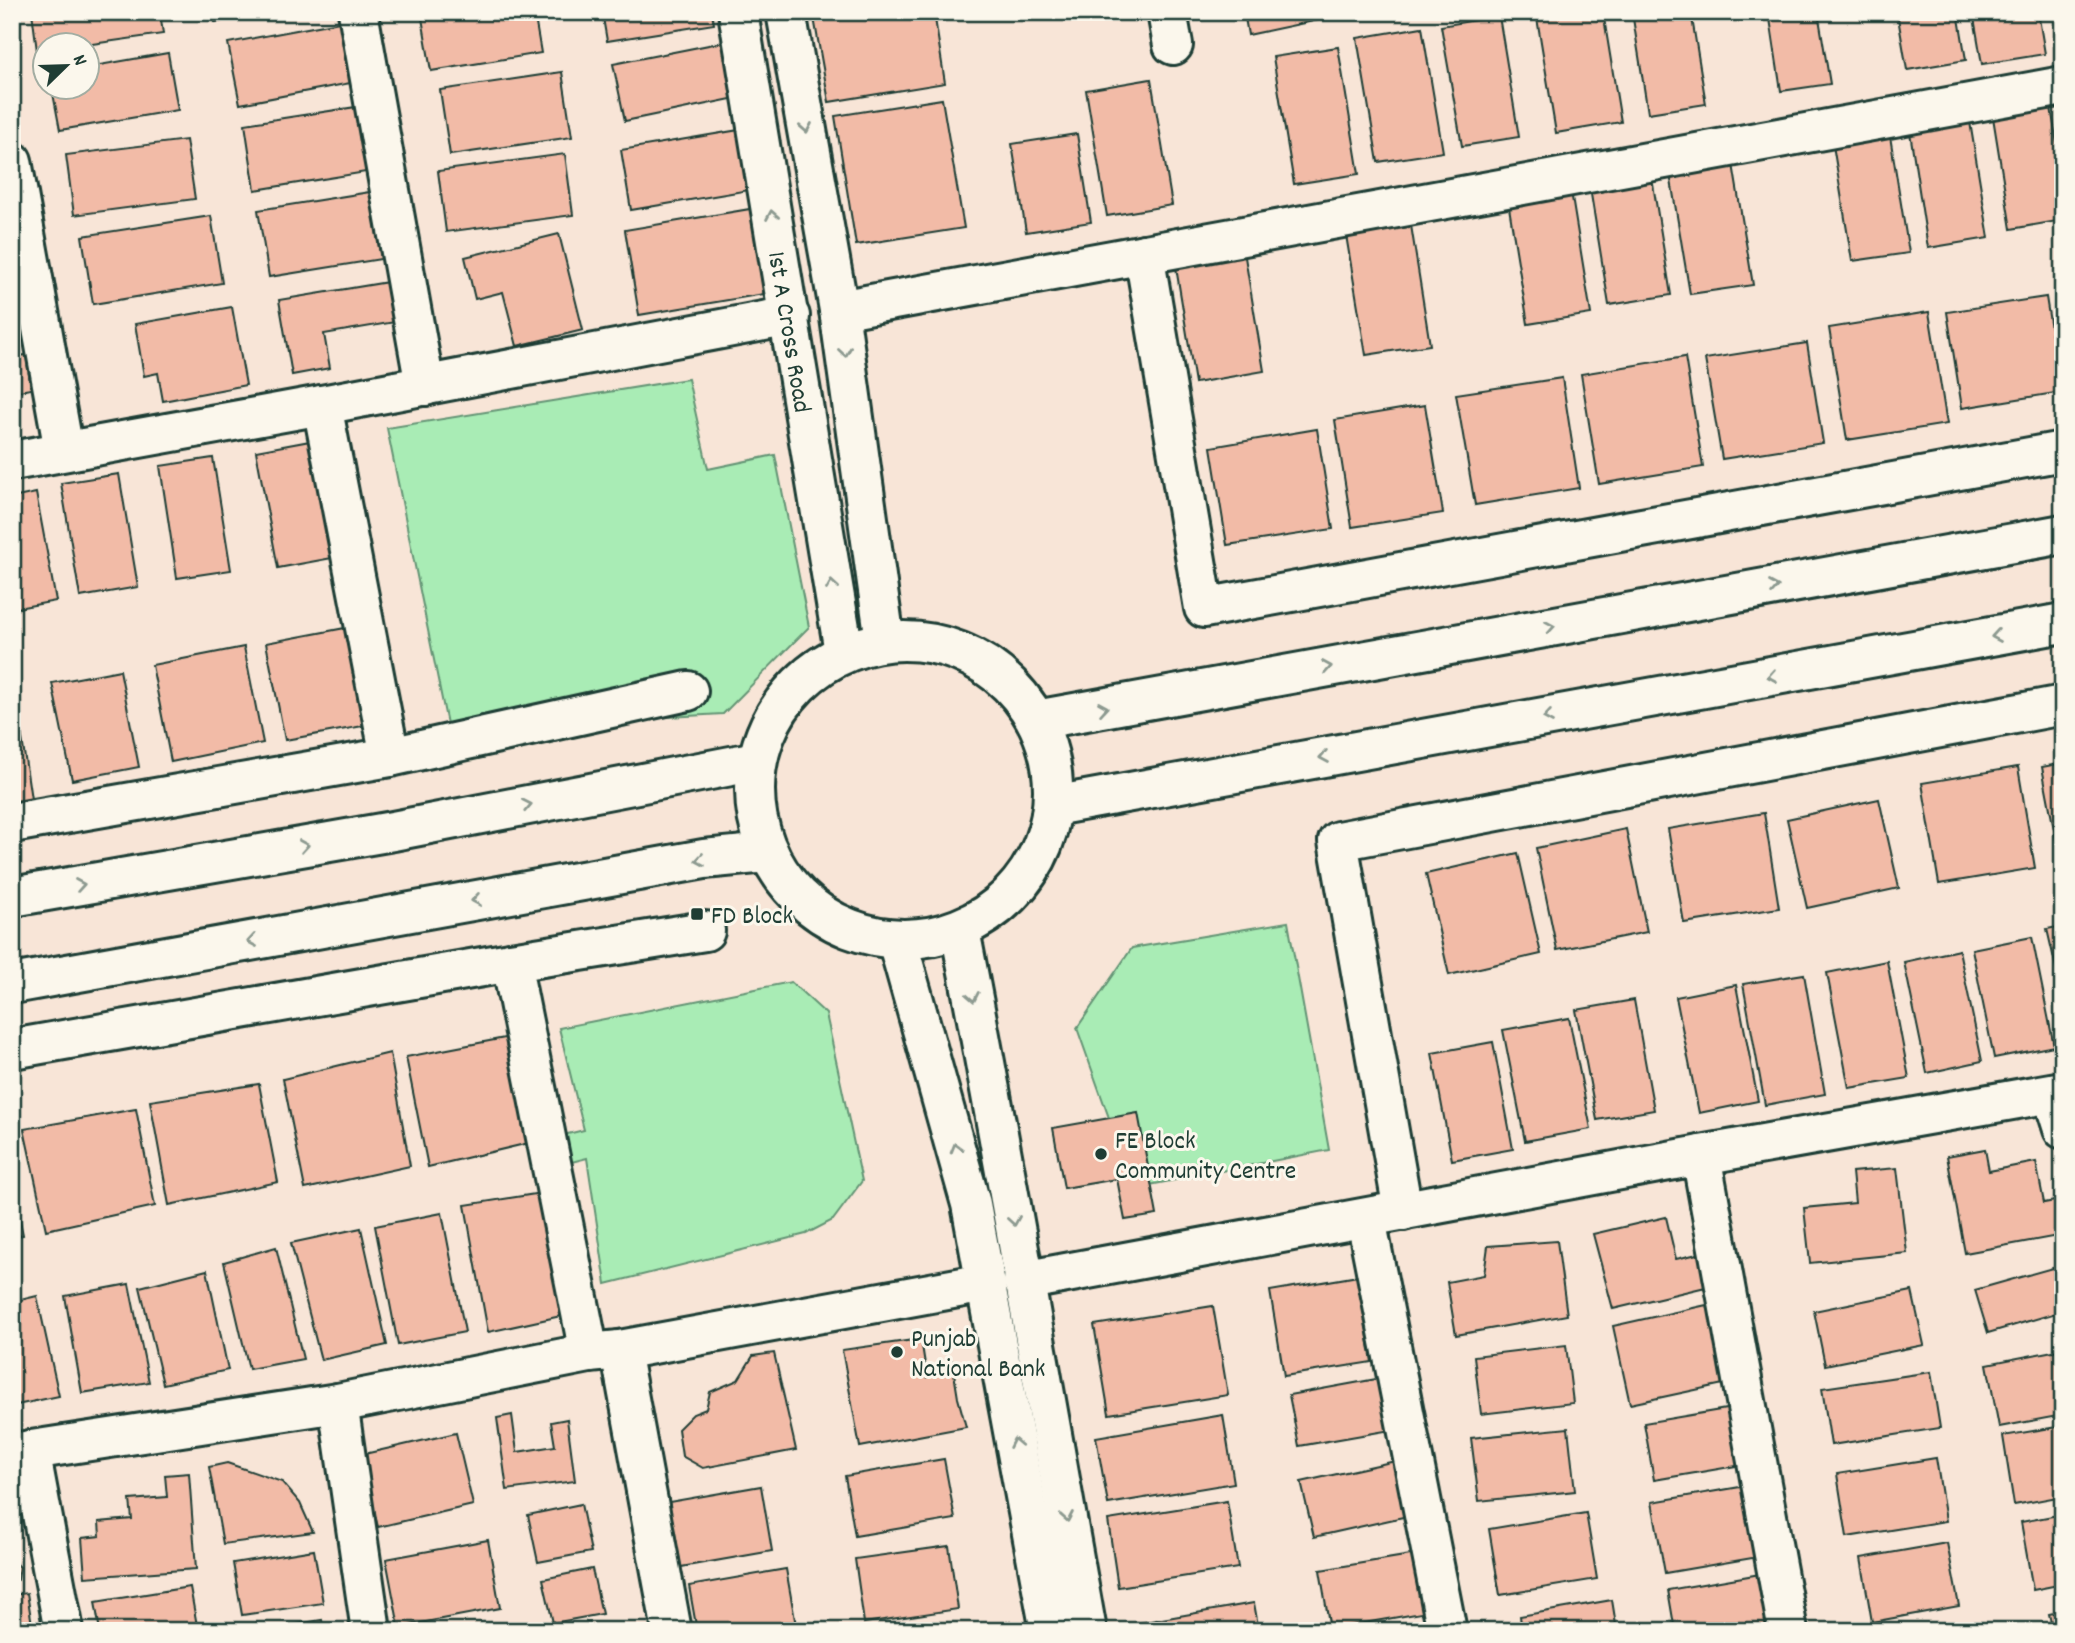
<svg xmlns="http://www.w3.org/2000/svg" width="2075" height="1643" viewBox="0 0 2075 1643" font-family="Dekko,sans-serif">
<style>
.green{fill:#a9ecb5;stroke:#649474;stroke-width:2}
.building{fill:#f2bba7;stroke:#1f3d34;stroke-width:2}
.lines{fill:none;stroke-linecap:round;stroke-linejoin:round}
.minor-casing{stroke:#1f3d34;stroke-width:44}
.major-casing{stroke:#1f3d34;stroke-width:44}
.minor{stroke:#fbf7ec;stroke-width:38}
.major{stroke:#fbf7ec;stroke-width:38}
.oneway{stroke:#8d9a90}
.poi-dot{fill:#1f3d34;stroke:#fbf7ec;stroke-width:2.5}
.labels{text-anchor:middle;stroke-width:6;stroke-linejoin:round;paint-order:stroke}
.street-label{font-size:26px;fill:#1f3d34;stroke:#fbf7ec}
.poi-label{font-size:26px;fill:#1f3d34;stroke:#fbf7ec;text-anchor:start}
</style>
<rect width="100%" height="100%" fill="#f8e5d7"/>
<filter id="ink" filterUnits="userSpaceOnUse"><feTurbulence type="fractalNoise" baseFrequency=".0143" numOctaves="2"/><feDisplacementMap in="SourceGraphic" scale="14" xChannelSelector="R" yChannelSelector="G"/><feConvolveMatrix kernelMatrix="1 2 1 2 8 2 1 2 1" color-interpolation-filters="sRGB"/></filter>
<g filter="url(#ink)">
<g class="green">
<polygon points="688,379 708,469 775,455 809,627 723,714 448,729 387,428"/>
<polygon points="1288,922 1329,1150 1134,1188 1077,1028 1132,948"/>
<polygon points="791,982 826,1014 862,1181 833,1220 806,1234 606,1284 587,1158 556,1166 551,1138 584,1130 559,1028"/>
</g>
<g class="building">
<polygon points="32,12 160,12 163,34 78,46 46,46 46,50 37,51"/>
<polygon points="214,12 282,12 215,22"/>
<polygon points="421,12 534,12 541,53 431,71"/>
<polygon points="602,12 712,12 714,24 607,41"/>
<polygon points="813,12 934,12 945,83 829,102"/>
<polygon points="1244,12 1327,12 1328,18 1248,35"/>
<polygon points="1536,12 1603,12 1621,122 1556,133"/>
<polygon points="1632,12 1691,12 1706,104 1648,113"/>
<polygon points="1769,12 1818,12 1830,84 1781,91"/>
<polygon points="1897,12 1958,12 1966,60 1907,70"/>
<polygon points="1973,12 2038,12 2045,54 1982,64"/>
<polygon points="1499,16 1519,137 1462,146 1441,26"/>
<polygon points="350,20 361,81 240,104 228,43"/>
<polygon points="1422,27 1443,152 1378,162 1357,38"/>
<polygon points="724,42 736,98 625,121 613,64"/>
<polygon points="1338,47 1359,174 1294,184 1273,57"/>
<polygon points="168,53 178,110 60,130 52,88 88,88 88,67"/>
<polygon points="562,72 572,137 450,155 440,90"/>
<polygon points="1151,79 1172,205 1107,216 1086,90"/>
<polygon points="942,99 964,228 856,245 835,116"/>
<polygon points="2050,101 2063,181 2063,220 2011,229 1992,111"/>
<polygon points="356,107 366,172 255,190 245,124"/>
<polygon points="1970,122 1989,238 1928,248 1910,132"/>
<polygon points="739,130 749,190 631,210 621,150"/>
<polygon points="1889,130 1909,253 1852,261 1832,139"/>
<polygon points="1077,134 1091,222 1026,232 1012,144"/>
<polygon points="186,140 195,199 74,215 66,155"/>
<polygon points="565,154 573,215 446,232 438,171"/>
<polygon points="1732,158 1753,285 1690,294 1669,168"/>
<polygon points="1652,178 1671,295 1609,305 1590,188"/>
<polygon points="1570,185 1591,314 1528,324 1507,195"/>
<polygon points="370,192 381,259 269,277 258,210"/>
<polygon points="750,209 764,294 639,315 625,230"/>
<polygon points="211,216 222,283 93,304 82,236"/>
<polygon points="1410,219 1430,345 1366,355 1345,229"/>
<polygon points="559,234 583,330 517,346 503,292 475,299 465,257"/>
<polygon points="1243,245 1264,371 1195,383 1174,255"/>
<polygon points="12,260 31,320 12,323"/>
<polygon points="388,282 395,322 324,334 330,368 292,375 279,300"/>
<polygon points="2046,297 2061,392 1962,408 1947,312"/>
<polygon points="232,307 246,385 163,401 158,373 144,376 135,324"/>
<polygon points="1929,312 1947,424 1847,440 1829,328"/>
<polygon points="1807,343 1823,443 1722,459 1705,359"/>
<polygon points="26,355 31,389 12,392 12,357"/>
<polygon points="1685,357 1703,467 1599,484 1581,374"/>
<polygon points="1562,378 1579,488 1475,505 1456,394"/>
<polygon points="1425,405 1443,513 1352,527 1335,420"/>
<polygon points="1317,429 1333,529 1227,545 1211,447"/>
<polygon points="310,441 332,558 278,568 256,451"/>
<polygon points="213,458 231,570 177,578 160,466"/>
<polygon points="119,474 138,587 80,597 61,483"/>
<polygon points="36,493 56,601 12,609 12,498"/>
<polygon points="345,628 363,726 285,740 266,643"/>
<polygon points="244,647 263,743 171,762 152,665"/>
<polygon points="120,670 139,767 72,780 52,683"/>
<polygon points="20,725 31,799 12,802 12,726"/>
<polygon points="2063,763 2063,855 2059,856 2042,767"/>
<polygon points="2018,767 2035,868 1939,884 1922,783"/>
<polygon points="1879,799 1899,888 1807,908 1787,819"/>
<polygon points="1764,813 1779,908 1684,923 1668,829"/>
<polygon points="1626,829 1647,932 1557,950 1536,848"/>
<polygon points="1518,853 1541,954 1449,975 1426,874"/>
<polygon points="2063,926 2063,998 2047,929"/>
<polygon points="2032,937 2054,1046 1994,1058 1972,949"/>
<polygon points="1959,950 1982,1061 1927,1073 1904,962"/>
<polygon points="1887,961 1909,1078 1849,1088 1827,973"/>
<polygon points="1804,974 1825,1094 1765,1105 1743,984"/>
<polygon points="1736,985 1758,1101 1699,1113 1676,997"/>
<polygon points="1634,1000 1654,1110 1597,1120 1576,1010"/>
<polygon points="1569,1018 1591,1129 1525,1141 1503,1030"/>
<polygon points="505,1038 529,1143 428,1167 406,1057"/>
<polygon points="1493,1042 1513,1149 1452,1160 1432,1053"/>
<polygon points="390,1053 410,1166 305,1189 283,1079"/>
<polygon points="259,1084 278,1182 169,1205 150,1101"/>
<polygon points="136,1109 155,1206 46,1230 24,1129"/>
<polygon points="1138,1113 1157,1215 1125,1220 1117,1179 1064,1188 1053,1128"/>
<polygon points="1985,1149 1989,1171 2036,1162 2044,1203 2060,1200 2063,1235 1965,1253 1947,1156"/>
<polygon points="1897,1168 1907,1253 1810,1263 1804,1208 1855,1203 1852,1172"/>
<polygon points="12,1182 23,1235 12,1237"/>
<polygon points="542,1193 561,1316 488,1332 465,1205"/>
<polygon points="442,1213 465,1332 398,1345 375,1226"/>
<polygon points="1666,1217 1676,1259 1706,1252 1714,1285 1613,1309 1593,1234"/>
<polygon points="361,1228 387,1345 321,1360 291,1243"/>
<polygon points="1557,1241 1567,1315 1456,1335 1447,1282 1484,1275 1488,1246"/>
<polygon points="276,1247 303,1359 249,1369 224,1262"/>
<polygon points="2063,1265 2063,1311 1988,1333 1975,1290"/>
<polygon points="207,1270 228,1370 163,1384 140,1287"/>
<polygon points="1358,1276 1372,1362 1284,1376 1270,1291"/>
<polygon points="129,1284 149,1382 82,1393 65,1296"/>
<polygon points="1912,1291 1924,1345 1825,1365 1814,1311"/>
<polygon points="37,1296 59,1396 12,1406 12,1302"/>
<polygon points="1711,1304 1728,1383 1630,1404 1613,1326"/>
<polygon points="1213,1306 1228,1395 1109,1414 1094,1325"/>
<polygon points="921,1339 927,1377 952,1361 958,1398 966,1427 860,1447 842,1350"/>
<polygon points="1566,1345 1573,1403 1481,1414 1474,1356"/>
<polygon points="2063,1349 2063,1415 1999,1427 1987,1364"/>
<polygon points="774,1353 796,1450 703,1468 682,1456 678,1429 693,1414 706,1409 710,1392 738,1380 753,1356"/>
<polygon points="1931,1372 1940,1428 1831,1445 1822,1388"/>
<polygon points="1382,1378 1391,1430 1299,1446 1289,1395"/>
<polygon points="1738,1407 1748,1464 1654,1480 1644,1423"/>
<polygon points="512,1415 517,1452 555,1446 551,1422 567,1419 575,1481 507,1490 497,1418"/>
<polygon points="1223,1415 1234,1483 1108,1504 1096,1437"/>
<polygon points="2063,1426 2063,1496 2014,1505 2003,1436"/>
<polygon points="1568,1428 1575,1491 1479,1501 1471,1438"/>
<polygon points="456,1433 473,1505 378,1527 360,1455"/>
<polygon points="1936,1458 1946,1521 1847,1537 1837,1474"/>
<polygon points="944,1459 955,1519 855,1536 845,1476"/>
<polygon points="1400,1460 1412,1515 1314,1537 1301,1482"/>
<polygon points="227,1463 282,1482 300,1503 313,1532 223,1544 209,1467"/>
<polygon points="189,1473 196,1569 85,1577 82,1538 100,1536 99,1522 132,1519 130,1500 167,1497 165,1475"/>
<polygon points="1752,1485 1764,1556 1665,1573 1652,1502"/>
<polygon points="761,1486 772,1551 681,1567 669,1502"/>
<polygon points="1227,1501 1238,1568 1118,1587 1108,1520"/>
<polygon points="581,1504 591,1552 538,1562 528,1515"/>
<polygon points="1586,1513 1597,1579 1500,1595 1489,1529"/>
<polygon points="2063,1514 2063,1584 2033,1590 2021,1522"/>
<polygon points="488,1540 500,1608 399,1627 386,1559"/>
<polygon points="1947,1543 1959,1606 1872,1622 1861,1558"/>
<polygon points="949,1546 958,1609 864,1623 855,1559"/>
<polygon points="314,1550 323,1603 242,1615 233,1563"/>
<polygon points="1417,1554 1427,1612 1330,1629 1320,1570"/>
<polygon points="12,1560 20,1567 18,1580 12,1581"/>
<polygon points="592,1569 602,1614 553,1623 543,1579"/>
<polygon points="786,1569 797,1631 697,1631 689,1586"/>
<polygon points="1766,1573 1775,1631 1675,1631 1668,1590"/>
<polygon points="190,1587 198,1631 100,1631 95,1602"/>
<polygon points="27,1593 33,1631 12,1631 12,1595"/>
<polygon points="1612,1600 1617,1631 1522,1631 1520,1616"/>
<polygon points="1254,1603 1259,1631 1134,1631 1133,1624"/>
<polygon points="2063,1611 2063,1631 2053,1631 2049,1614"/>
<polygon points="322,1620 324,1631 254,1631"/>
</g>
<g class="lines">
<defs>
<g id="minor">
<polyline points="358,12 425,386"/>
<path id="s1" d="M 738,12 L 844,652"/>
<polyline points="786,12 839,310 885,641"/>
<polyline points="1167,12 1173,45"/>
<polyline points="12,161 64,451"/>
<polyline points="1144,254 1204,608 2063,451"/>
<polyline points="839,310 2063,86"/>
<polyline points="322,405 390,757"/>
<polyline points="12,461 322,405 790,316"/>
<polyline points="12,823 390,757 688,691"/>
<path d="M 960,930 C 1005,1163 1045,1397 1087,1631"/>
<polyline points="897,940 971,1204 1050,1631"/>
<polyline points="511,962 589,1353"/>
<polyline points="12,1049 511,962 705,931"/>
<polyline points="2052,1094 2063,1129"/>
<polyline points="1701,1155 1788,1631"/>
<polyline points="1403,1211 1338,841 2063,705"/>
<polyline points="1366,1219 1447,1631"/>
<polyline points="1023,1281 1701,1155 2063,1091"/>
<polyline points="620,1350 672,1631"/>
<polyline points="338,1403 371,1631"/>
<polyline points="30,1450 64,1631"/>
<polyline points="12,1453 338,1403 589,1353 620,1350 985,1283"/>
</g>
<g id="major">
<circle cx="904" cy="790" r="149"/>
<polyline points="1036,720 2063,534"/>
<polyline points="1053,806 2063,623"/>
<polyline points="12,897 393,831 757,761"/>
<polyline points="12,984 704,859 767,853"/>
</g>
</defs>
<use href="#minor" class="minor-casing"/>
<use href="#major" class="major-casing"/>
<use href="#minor" class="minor"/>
<use href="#major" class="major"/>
</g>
<defs><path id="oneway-chevron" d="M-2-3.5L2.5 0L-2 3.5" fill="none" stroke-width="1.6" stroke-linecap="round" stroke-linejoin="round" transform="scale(1.75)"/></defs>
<g class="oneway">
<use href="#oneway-chevron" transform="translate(806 128) rotate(80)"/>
<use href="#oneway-chevron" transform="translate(772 215) rotate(-100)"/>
<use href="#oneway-chevron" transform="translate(845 352) rotate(82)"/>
<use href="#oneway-chevron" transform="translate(832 585) rotate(-99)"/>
<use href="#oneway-chevron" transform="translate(1774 587) rotate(-10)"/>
<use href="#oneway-chevron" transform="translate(1550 627) rotate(-10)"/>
<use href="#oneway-chevron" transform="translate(1996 636) rotate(170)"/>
<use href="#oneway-chevron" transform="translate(1327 667) rotate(-10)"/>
<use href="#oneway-chevron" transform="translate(1772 676) rotate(170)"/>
<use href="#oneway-chevron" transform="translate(1103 708) rotate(-10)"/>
<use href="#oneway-chevron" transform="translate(1548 717) rotate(170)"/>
<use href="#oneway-chevron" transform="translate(1324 757) rotate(170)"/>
<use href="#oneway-chevron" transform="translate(527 805) rotate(-11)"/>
<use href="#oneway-chevron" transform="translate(304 846) rotate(-10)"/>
<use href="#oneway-chevron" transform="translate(700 860) rotate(171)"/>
<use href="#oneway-chevron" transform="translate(80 885) rotate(-10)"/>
<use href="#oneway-chevron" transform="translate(476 900) rotate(170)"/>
<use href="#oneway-chevron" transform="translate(252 941) rotate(170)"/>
<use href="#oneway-chevron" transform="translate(973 997) rotate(79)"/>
<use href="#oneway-chevron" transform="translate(956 1148) rotate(-106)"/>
<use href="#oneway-chevron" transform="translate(1014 1221) rotate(81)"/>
<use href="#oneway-chevron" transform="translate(1015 1443) rotate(-101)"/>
<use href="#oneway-chevron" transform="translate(1067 1517) rotate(80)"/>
</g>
</g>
<g class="poi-dot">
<rect x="690" y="907" width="14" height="14" rx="3.5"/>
<circle cx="1101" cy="1154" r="7"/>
<circle cx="897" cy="1352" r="7"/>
</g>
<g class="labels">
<g class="street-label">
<text dy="9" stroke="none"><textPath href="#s1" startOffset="324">1st A Cross Road</textPath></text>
</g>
<g class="poi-label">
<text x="711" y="923">FD Block</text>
<text x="1115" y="1148">FE Block<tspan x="1115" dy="30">Community Centre</tspan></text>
<text x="911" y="1346">Punjab<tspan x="911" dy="30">National Bank</tspan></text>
</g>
</g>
<rect width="2075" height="1643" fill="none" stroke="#fbf7ec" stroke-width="42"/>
<rect x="21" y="21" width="2033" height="1601" fill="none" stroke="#1f3d34" stroke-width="2.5" filter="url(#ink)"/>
<g transform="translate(66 66) rotate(67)"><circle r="33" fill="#fbf7ec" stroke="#a3ada2" stroke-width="2"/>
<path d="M0-5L12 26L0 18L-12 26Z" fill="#1f3d34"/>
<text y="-10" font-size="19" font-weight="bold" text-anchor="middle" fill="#1f3d34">N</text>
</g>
</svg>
